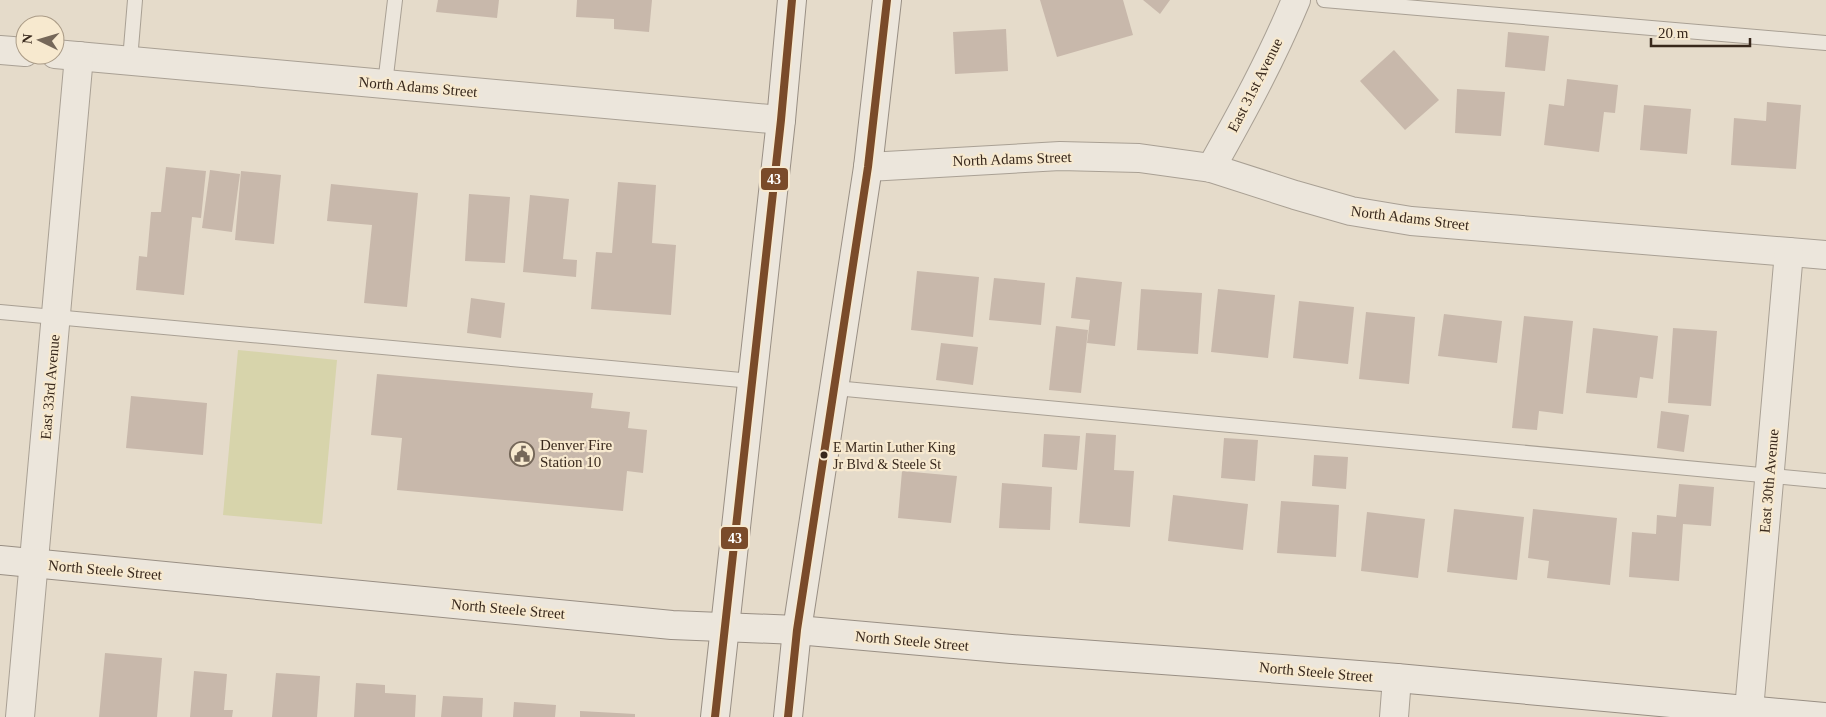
<svg xmlns="http://www.w3.org/2000/svg" width="1826" height="717" viewBox="0 0 1826 717" font-family="Georgia,serif">
<style>
.green{fill:#d7d4ab}
.building{fill:#c8b8ab}
.lines{fill:none;stroke-linecap:round;stroke-linejoin:round}
.lane-casing{stroke:#a9a094;stroke-width:16}
.street-casing{stroke:#a9a094;stroke-width:30}
.secondary-casing{stroke:#998f84;stroke-width:30}
.lane{stroke:#ece6dc;stroke-width:14}
.street{stroke:#ece6dc;stroke-width:28}
.secondary{stroke:#ece6dc;stroke-width:28}
.bus-1-casing{stroke:#f7e9cf;stroke-width:11}
.bus-1{stroke:#7a4b2a;stroke-width:8}
.bus-dot{fill:#38281c;stroke:#f7e9cf;stroke-width:2}
.labels{text-anchor:middle;stroke-width:4.5;stroke-linejoin:round;paint-order:stroke}
.bus-label{font-size:14px;fill:#38281c;stroke:#f7e9cf;text-anchor:start}
.street-label{font-size:15px;fill:#38281c;stroke:#f7e9cf}
.poi-label{font-size:15px;fill:#38281c;stroke:#f7e9cf;text-anchor:start}
.line-badge{stroke:#f7e9cf;stroke-width:2}
.badge-label{font-size:14px;text-anchor:middle;font-weight:bold;fill:#fff}
</style>
<rect width="100%" height="100%" fill="#e5dbca"/>
<polygon class="green" points="238,350 337,360 322,524 223,515"/>
<g class="building">
<polygon points="438,0 499,0 497,18 436,12"/>
<polygon points="577,0 652,0 649,32 614,29 614,19 576,17"/>
<polygon points="1040,0 1123,0 1133,35 1057,57"/>
<polygon points="1143,0 1170,0 1160,14"/>
<polygon points="1006,29 1008,71 955,74 953,32"/>
<polygon points="1508,32 1549,36 1545,71 1505,67"/>
<polygon points="1394,50 1439,100 1405,130 1360,81"/>
<polygon points="1567,79 1618,85 1615,113 1604,112 1599,152 1544,145 1549,104 1564,106"/>
<polygon points="1457,89 1505,92 1501,136 1455,133"/>
<polygon points="1767,102 1801,105 1796,169 1731,165 1734,118 1766,121"/>
<polygon points="1644,105 1691,109 1687,154 1640,150"/>
<polygon points="166,167 206,171 201,218 192,217 184,295 136,290 139,256 147,257 151,212 161,212"/>
<polygon points="210,170 240,174 232,232 202,228"/>
<polygon points="241,171 281,175 274,244 235,240"/>
<polygon points="618,182 656,185 652,243 676,245 671,315 591,309 596,252 612,253"/>
<polygon points="331,184 418,193 407,307 364,303 372,225 327,221"/>
<polygon points="469,194 510,197 505,263 465,261"/>
<polygon points="530,195 569,199 563,259 577,260 576,277 523,272"/>
<polygon points="917,271 979,277 973,337 911,330"/>
<polygon points="1076,277 1122,282 1115,346 1087,343 1090,320 1071,318"/>
<polygon points="994,278 1045,283 1041,325 989,320"/>
<polygon points="1141,289 1202,293 1198,354 1137,350"/>
<polygon points="1218,289 1275,295 1268,358 1211,352"/>
<polygon points="471,298 505,303 501,338 467,333"/>
<polygon points="1299,301 1354,307 1348,364 1293,358"/>
<polygon points="1366,312 1415,317 1409,384 1359,379"/>
<polygon points="1444,314 1502,321 1497,363 1438,356"/>
<polygon points="1524,316 1573,321 1563,414 1539,411 1537,430 1512,428"/>
<polygon points="1056,326 1088,330 1081,393 1049,390"/>
<polygon points="1593,328 1658,336 1653,379 1640,377 1637,398 1586,393"/>
<polygon points="1673,328 1717,331 1711,406 1668,403"/>
<polygon points="941,343 978,347 973,385 936,380"/>
<polygon points="377,374 593,393 591,408 630,412 628,428 647,430 643,473 627,471 623,511 397,490 402,438 371,435"/>
<polygon points="131,396 207,403 203,455 126,448"/>
<polygon points="1661,411 1689,415 1684,452 1657,448"/>
<polygon points="1086,433 1116,435 1114,470 1134,471 1130,527 1079,523"/>
<polygon points="1044,434 1080,436 1077,470 1042,467"/>
<polygon points="1224,438 1258,440 1255,481 1221,478"/>
<polygon points="1314,455 1348,457 1346,489 1312,486"/>
<polygon points="902,471 957,476 951,523 898,518"/>
<polygon points="1002,483 1052,487 1050,530 999,528"/>
<polygon points="1679,484 1714,487 1711,526 1683,524 1679,581 1629,577 1632,532 1656,534 1657,515 1676,517"/>
<polygon points="1173,495 1248,504 1243,550 1168,541"/>
<polygon points="1281,501 1339,505 1336,557 1277,553"/>
<polygon points="1454,509 1524,517 1517,580 1447,572"/>
<polygon points="1533,509 1617,518 1610,585 1547,578 1549,561 1528,558"/>
<polygon points="1367,512 1425,519 1418,578 1361,571"/>
<polygon points="105,653 162,658 157,717 99,717"/>
<polygon points="194,671 227,674 224,710 233,710 232,717 190,717"/>
<polygon points="276,673 320,676 317,717 272,717"/>
<polygon points="356,683 385,685 385,693 416,695 415,717 354,717"/>
<polygon points="443,696 483,698 482,717 441,717"/>
<polygon points="514,702 556,705 555,717 513,717"/>
<polygon points="580,711 635,714 635,717 580,717"/>
</g>
<g class="lines">
<defs>
<g id="lane">
<polyline points="1324,0 1826,43"/>
<polyline points="130,60 135,0"/>
<polyline points="385,84 395,0"/>
<polyline points="0,312 752,381"/>
<polyline points="835,388 1826,481"/>
</g>
<g id="street">
<polyline points="0,50 25,52"/>
<polyline points="55,54 781,120"/>
<polyline points="868,167 1060,156 1139,158 1211,168 1295,195 1351,211 1411,221 1826,255"/>
<path d="M 1211,168 C 1242,113 1272,58 1296,0"/>
<polyline points="1749,710 1789,252"/>
<polyline points="20,717 79,56"/>
<polyline points="1394,717 1397,678"/>
</g>
<g id="secondary">
<polyline points="0,560 672,625 797,630 1011,649 1204,663 1397,678 1824,717"/>
<polyline points="715,717 781,120 792,0"/>
<polyline points="788,717 797,630 868,167 887,0"/>
</g>
</defs>
<use href="#lane" class="lane-casing"/>
<use href="#street" class="street-casing"/>
<use href="#secondary" class="secondary-casing"/>
<use href="#lane" class="lane"/>
<use href="#street" class="street"/>
<use href="#secondary" class="secondary"/>
<defs>
<g id="bus-1">
<polyline points="715,717 781,120 792,0"/>
<polyline points="788,717 797,630 868,167 887,0"/>
</g>
</defs>
<use href="#bus-1" class="bus-1-casing"/>
<use href="#bus-1" class="bus-1"/>
</g>
<defs>
<symbol id="civic-ring" viewBox="-11 -11 22 22"><circle r="9.5" fill="#f7e9cf" stroke="#756759" stroke-width="1.5"/><path d="M-.6-6.5H3V-4.5H.6V-3L4-1V1h2V6H-6V1h2V-1L-.6-3ZM-1.2 2.5V6h2.4V2.5Z" fill="#756759"/></symbol>
</defs>
<g fill-rule="evenodd">
<use href="#civic-ring" x="508" y="440" width="28" height="28"/>
</g>
<circle class="bus-dot" cx="824" cy="455" r="4.5"/>
<g class="labels">
<g class="bus-label">
<text x="833" y="452">E Martin Luther King<tspan x="833" dy="17">Jr Blvd &amp; Steele St</tspan></text>
</g>
<g class="street-label">
<text transform="translate(1255 85) rotate(-63)" y="5">East 31st Avenue</text>
<text transform="translate(418 87) rotate(5)" y="5">North Adams Street</text>
<text transform="translate(1012 159) rotate(-2)" y="5">North Adams Street</text>
<text transform="translate(1410 218) rotate(7)" y="5">North Adams Street</text>
<text transform="translate(50 387) rotate(-85)" y="5">East 33rd Avenue</text>
<text transform="translate(1769 481) rotate(-85)" y="5">East 30th Avenue</text>
<text transform="translate(105 570) rotate(5)" y="5">North Steele Street</text>
<text transform="translate(508 609) rotate(5)" y="5">North Steele Street</text>
<text transform="translate(912 641) rotate(5)" y="5">North Steele Street</text>
<text transform="translate(1316 672) rotate(5)" y="5">North Steele Street</text>
</g>
<g class="poi-label">
<text x="540" y="450">Denver Fire<tspan x="540" dy="17">Station 10</tspan></text>
</g>
</g>
<g class="line-badge">
<rect x="760" y="167" width="29" height="24" rx="5" fill="#7a4b2a"/>
<rect x="720" y="526" width="29" height="24" rx="5" fill="#7a4b2a"/>
</g>
<g class="badge-label">
<text x="774" y="184">43</text>
<text x="735" y="543">43</text>
</g>
<g transform="translate(40 40) rotate(275)"><circle r="24" fill="#f7e9cf" stroke="#ab9c87"/>
<path d="M0-4L9 19L0 12L-9 19Z" fill="#756759"/>
<text y="-8" font-size="14" font-weight="bold" text-anchor="middle" fill="#38281c">N</text>
</g>
<path d="M1651 38v8h99v-8" fill="none" stroke="#38281c" stroke-width="2.5"/>
<text x="1658" y="38" font-size="15" fill="#38281c" stroke="#f7e9cf" stroke-width="4" paint-order="stroke">20 m</text>
</svg>
